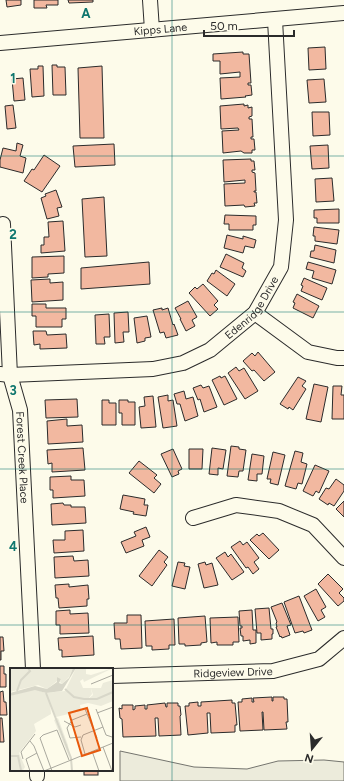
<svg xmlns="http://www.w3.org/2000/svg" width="344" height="781" viewBox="0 0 344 781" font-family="Figtree,sans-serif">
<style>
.green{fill:#ecebdb;stroke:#74746e}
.building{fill:#f2b8a0;stroke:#2b2b2b}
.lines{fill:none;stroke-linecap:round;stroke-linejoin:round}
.minor-casing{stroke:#2b2b2b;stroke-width:16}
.minor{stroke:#fdfbea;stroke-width:14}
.grid{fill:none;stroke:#0f766e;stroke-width:1;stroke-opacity:0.55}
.labels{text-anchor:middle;stroke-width:3;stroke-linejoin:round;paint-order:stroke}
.street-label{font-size:11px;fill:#2b2b2b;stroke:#fdfbea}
.inset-river{fill:none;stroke:#d8d7c9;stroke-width:2}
.inset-road{fill:none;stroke:#a9a89e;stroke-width:1}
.view{fill:#e8590c;fill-opacity:0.15;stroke:#e8590c;stroke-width:2}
.inset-edge{fill:none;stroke:#2b2b2b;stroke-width:2}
.grid-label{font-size:13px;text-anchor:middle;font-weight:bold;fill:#0f766e;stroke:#fdfbea;stroke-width:3;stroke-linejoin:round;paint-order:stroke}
</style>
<rect width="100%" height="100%" fill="#fdfbea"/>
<polygon class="green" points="120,751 194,767 247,769 278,761 324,760 344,762 344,781 120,781"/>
<g class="building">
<polygon points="6,0 21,0 21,5 7,7"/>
<polygon points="34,0 58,0 58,5 46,5 47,8 34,8"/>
<polygon points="68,0 93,0 93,2 69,3"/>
<polygon points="325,47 326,69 309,70 308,48"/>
<polygon points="243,52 243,54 249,54 251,83 248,83 248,85 251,85 252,95 245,96 246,97 221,99 220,78 240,77 240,72 220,74 220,61 213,61 213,54"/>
<polygon points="52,65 57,65 57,67 65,67 66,95 53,95"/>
<polygon points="38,66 43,66 44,96 32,97 30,69 38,69"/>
<polygon points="102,66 104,138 80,138 78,68"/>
<polygon points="23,78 25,100 14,101 12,79"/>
<polygon points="324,79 326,102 309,103 307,80"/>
<polygon points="244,104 244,106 248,105 248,108 252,107 252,116 249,117 249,119 252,119 253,137 251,137 251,139 254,139 255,150 252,150 252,153 244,153 241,151 223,153 222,131 239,130 238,128 221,129 220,106"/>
<polygon points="13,105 16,128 7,129 5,106"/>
<polygon points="312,112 329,112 330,135 313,136"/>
<polygon points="17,143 23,145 20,156 26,158 23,173 0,167 0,160 3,148 16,151"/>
<polygon points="114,144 115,165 75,167 73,146"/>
<polygon points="328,145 329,168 312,169 310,146"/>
<polygon points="44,155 60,166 42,192 24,181 32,169 34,170"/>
<polygon points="251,159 251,161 254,161 255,170 252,170 252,172 255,173 256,191 254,191 254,192 256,192 257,203 254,203 255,206 245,207 244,205 225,206 224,184 245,183 245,180 224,182 223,160"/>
<polygon points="332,178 334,201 316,202 315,179"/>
<polygon points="56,190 62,207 57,208 59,216 47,219 41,198 46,196 45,194"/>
<polygon points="104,197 107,256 85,257 82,199"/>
<polygon points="339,209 339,223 317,223 317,218 314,218 314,210"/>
<polygon points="225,215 256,216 256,225 253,225 253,230 229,230 229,224 224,224"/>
<polygon points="63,221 65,251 41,253 41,245 44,245 44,237 49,237 48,222"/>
<polygon points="314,227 339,230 337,244 315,241 315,236 313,236"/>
<polygon points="227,235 243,239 243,236 256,240 254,248 245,246 243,253 224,248"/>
<polygon points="315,245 336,250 334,263 310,257 311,251 314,251"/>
<polygon points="226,254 244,263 242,268 246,271 243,277 220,267"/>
<polygon points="64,256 64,273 48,274 48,277 32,278 32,257"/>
<polygon points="149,262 150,284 81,289 81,268"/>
<polygon points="308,262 336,270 332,284 312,278 314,271 306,269"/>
<polygon points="216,270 235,284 227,296 207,281 212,273 214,274"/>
<polygon points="304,278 327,288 322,300 301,291 303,286 301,285"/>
<polygon points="50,279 50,283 63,282 63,300 32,302 31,280"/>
<polygon points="203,284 218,301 214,305 218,309 210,316 189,293 195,287 197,289"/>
<polygon points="297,294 319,306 313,318 293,308 295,303 293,302"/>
<polygon points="188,301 197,317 192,320 195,326 186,331 180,319 181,319 175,308"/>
<polygon points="32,304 46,304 46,308 66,308 66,319 62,319 62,327 36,327 36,316 32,316"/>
<polygon points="162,308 162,310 168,308 173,325 174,324 178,335 166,338 164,332 160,333 153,310"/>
<polygon points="128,312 129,332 123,332 124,342 115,343 114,313"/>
<polygon points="109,314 110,337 104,337 105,344 96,344 95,315"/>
<polygon points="147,316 151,337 145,338 145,341 137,343 134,318"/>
<polygon points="33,331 46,331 47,335 66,334 67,348 40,349 40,344 34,345"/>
<polygon points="258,352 275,372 264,381 254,370 252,371 243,361 252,353 255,356"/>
<polygon points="236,367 239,371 244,368 258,391 245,399 228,373"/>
<polygon points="220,376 221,378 225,376 237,399 224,405 212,380"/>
<polygon points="298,377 306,381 302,386 306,389 293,410 289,407 288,409 280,404"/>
<polygon points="314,384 328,387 321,422 306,419"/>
<polygon points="201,385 203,388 209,386 217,407 204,412 200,399 198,400 193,388"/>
<polygon points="333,386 342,386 341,395 344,395 344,419 332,419"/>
<polygon points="184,391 186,399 193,397 198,416 185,421 180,404 177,404 174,394"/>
<polygon points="168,395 168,401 173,400 177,426 163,428 158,397"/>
<polygon points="153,396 156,427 141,428 139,407 145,406 144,397"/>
<polygon points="77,399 78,417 46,418 45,400"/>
<polygon points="102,400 109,400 109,403 116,403 116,425 102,425"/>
<polygon points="119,400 128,400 128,402 135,402 135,425 122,425 122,413 119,413"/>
<polygon points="67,419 67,426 82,425 83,442 48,444 47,421"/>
<polygon points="231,446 239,447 239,449 246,450 243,471 239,471 238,477 227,476"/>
<polygon points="83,448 85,470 52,472 52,463 48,464 47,450"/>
<polygon points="212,448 226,450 223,469 218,468 218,475 209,474"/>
<polygon points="173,449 182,469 178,471 179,474 172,477 161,454"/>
<polygon points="189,449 203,449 202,469 189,469"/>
<polygon points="295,451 303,453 301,462 307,464 302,484 298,483 296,489 285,486"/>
<polygon points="273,452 285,455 278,485 270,483 271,479 267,479"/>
<polygon points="252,454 264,456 262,474 257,474 257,481 248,480"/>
<polygon points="139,461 157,475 154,478 161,484 154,493 129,473"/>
<polygon points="315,465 329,471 319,493 316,491 313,496 303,491"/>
<polygon points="71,476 71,480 84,480 85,496 53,498 53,490 50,490 50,477"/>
<polygon points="336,479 344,485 344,491 334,506 329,503 328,505 319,499 326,488 329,489"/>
<polygon points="123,495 145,499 144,505 148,505 146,516 133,514 134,512 120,509"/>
<polygon points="344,501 344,517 336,509"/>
<polygon points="63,503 64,505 71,505 71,507 85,507 86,523 52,525 51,504"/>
<polygon points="146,527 150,537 142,540 144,546 126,553 121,542 136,536 134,532"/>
<polygon points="83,530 84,551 54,553 53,540 65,540 65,531"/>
<polygon points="263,533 279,550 269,559 250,540 257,534 259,536"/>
<polygon points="240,541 243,545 247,542 259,558 254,562 259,569 253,574 248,567 246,568 231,547"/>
<polygon points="159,550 168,557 164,562 167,565 152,586 139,576"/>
<polygon points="225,552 228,557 231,554 244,572 232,580 216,558"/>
<polygon points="73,556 74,561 88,560 89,576 55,578 54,557"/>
<polygon points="178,562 185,563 184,566 190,567 185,589 172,586"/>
<polygon points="205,562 206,565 212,563 218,585 204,588 198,564"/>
<polygon points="328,574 343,589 339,593 344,598 344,601 338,606 318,584"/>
<polygon points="69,584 69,587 88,585 89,599 87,599 87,606 59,608 58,598 56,598 55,585"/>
<polygon points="316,589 326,607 321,610 325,617 318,621 304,596"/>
<polygon points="299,596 312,630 304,633 303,631 295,633 284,602"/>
<polygon points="282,603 291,625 287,626 290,635 282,638 281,636 280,637 276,627 277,627 276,623 277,622 271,607"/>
<polygon points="269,608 271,629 273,629 273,634 272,634 272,639 261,640 261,633 257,633 255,609"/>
<polygon points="70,610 70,614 88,613 89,633 60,634 60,625 56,625 56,611"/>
<polygon points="252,610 253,630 256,630 256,643 250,644 250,640 243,641 243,636 241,636 240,628 242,628 242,626 240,626 239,611"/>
<polygon points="127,615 141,615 142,648 121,649 120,639 115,639 114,623 127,623"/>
<polygon points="205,616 207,642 201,643 201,645 185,646 185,644 179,644 178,618"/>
<polygon points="238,617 239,642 233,642 233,645 217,645 217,642 211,643 210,618"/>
<polygon points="174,619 175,645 169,645 169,649 152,650 152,646 146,646 145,621"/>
<polygon points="93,636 94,655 62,657 62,650 59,650 58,638"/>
<polygon points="0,637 3,637 4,651 1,651 1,660 0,660"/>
<polygon points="0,666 4,666 4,674 6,674 6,687 0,687"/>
<polygon points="3,691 4,702 6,702 7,715 0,715 0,692"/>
<polygon points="272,697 272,701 273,701 273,697 284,697 284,699 287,699 288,722 286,722 287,729 264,730 263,712 262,712 263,730 240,731 238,702 242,702 242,699 252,698 252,702 254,702 253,698"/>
<polygon points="232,700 232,703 235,703 237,725 235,725 235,732 211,733 210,713 207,713 208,733 188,735 185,706 189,706 189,703 198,702 198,706 201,706 201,702"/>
<polygon points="165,703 166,707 167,707 167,703 178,703 178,706 180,706 181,715 180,716 181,735 159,736 158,718 155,718 156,736 123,737 122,719 120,718 119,708 122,709 122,705 133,705 133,710 135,709 135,706 145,705 145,709 147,709 147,705"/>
<polygon points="0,718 2,718 4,742 0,742"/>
<rect x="84" y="770" width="14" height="5"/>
</g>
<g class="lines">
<defs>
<g id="minor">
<polyline points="150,0 152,30"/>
<path id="s1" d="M 0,43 L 344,13"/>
<path id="s2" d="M 3,224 L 10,375 L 20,410 L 33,669"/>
<polyline points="255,313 308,352 337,358 344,358"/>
<path id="s3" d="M 0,374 L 10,375 L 153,369 L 183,363 L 210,350 L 255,313 L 281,267 L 286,220 L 275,20"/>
<polyline points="193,518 236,505 279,511 313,525 344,558"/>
<path id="s4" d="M 112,676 L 273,671 L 319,659 L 344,638"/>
<polyline points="37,770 37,776"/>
</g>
</defs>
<use href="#minor" class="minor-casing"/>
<use href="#minor" class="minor"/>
</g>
<path class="grid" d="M 172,0 L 172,781M 0,156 L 344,156M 0,312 L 344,312M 0,469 L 344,469M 0,625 L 344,625"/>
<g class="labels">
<g class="street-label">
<text dy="4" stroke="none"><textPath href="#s1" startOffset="161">Kipps Lane</textPath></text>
<text dy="4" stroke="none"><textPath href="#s3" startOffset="274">Edenridge Drive</textPath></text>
<text dy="4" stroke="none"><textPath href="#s2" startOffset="235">Forest Creek Place</textPath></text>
<text dy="4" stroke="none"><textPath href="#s4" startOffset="121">Ridgeview Drive</textPath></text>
</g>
</g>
<g transform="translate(10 668)">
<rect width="103" height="103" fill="#fdfbea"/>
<path d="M 0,0 L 63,0 L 59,9 L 52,16 L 50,14 L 51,11 L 47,9 L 47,13 L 37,21 L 28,17 L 0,24 ZM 66,0 L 76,0 L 76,6 L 81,7 L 103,0 L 74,14 L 73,11 L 70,13 L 73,20 L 81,20 L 82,26 L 78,31 L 83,27 L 81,20 L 91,20 L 93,15 L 103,12 L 103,33 L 91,38 L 78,35 L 70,37 L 71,43 L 46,49 L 40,35 L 41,46 L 24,56 L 26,63 L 9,85 L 15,99 L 13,102 L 0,103 L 0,28 L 25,21 L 35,25 L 55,23 ZM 48,50 L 58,77 L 60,91 L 44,52 Z" fill="#ecebdb"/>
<path d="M 63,0 L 66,0 L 52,23 L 36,25 L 25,22 L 0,28 L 0,25 L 25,18 L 37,21 L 47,14 L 47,9 L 51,11 L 49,15 L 52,16 L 59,10 Z" fill="#d8d7c9"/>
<path class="inset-river" d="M 55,21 L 64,29 L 74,31 L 87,31 L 103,24M 7,23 L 11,12 L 20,3 L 18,0M 36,25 L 61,90 L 62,103M 0,88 L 8,88 L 11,102"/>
<path class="inset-road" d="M 81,16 L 103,7M 75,41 L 87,70M 86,41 L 96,67 L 102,69M 87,45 L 103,39M 54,53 L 65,59 L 71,57M 71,69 L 60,70 L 57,60 L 62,52 L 77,46M 20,73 L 24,78 L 34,103M 93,79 L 102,103M 82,83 L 89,103M 75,86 L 71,72 L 73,67 L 93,59M 13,91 L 11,84 L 25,66M 20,103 L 16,91 L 27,85M 34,103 L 103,75M 42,103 L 30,70 L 33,67 L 47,62 L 59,92"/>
<path class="view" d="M 77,40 L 90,82 L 72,88 L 59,45 Z"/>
<rect width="103" height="103" class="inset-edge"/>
</g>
<g class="grid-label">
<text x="86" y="18">A</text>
<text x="13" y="83">1</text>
<text x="13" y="239">2</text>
<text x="13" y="395">3</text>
<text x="13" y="551">4</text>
</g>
<g transform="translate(312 749) rotate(197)" stroke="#fdfbea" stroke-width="3" paint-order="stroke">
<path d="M0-3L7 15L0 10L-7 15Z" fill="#2b2b2b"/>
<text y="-6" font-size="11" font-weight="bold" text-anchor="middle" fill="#2b2b2b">N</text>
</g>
<path d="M204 30v6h90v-6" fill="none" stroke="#2b2b2b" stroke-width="2"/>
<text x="210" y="30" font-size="12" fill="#2b2b2b" stroke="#fdfbea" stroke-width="3" paint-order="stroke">50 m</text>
</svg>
